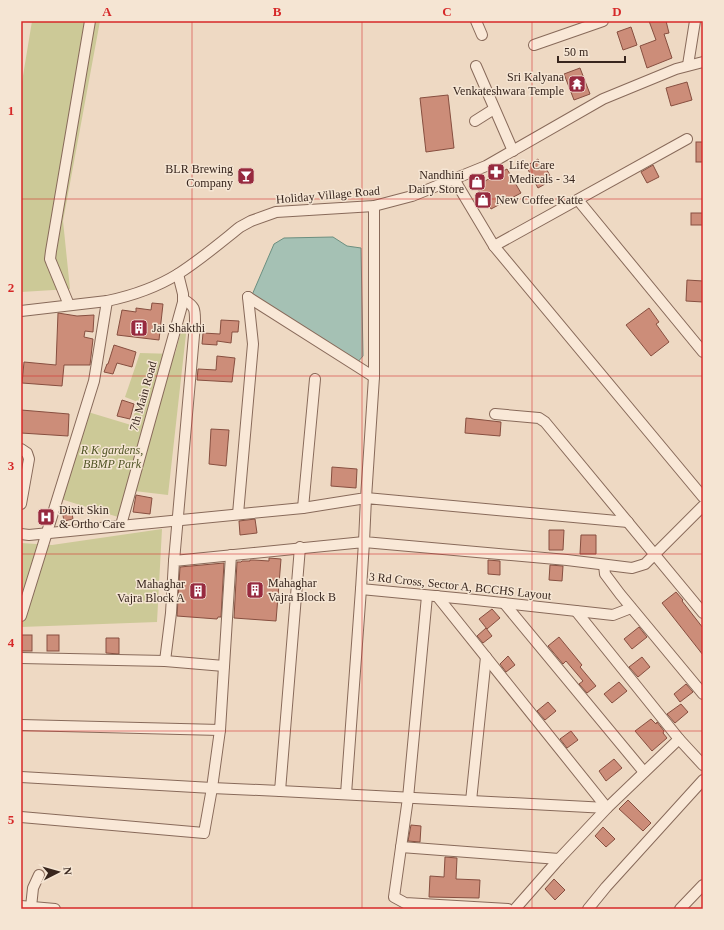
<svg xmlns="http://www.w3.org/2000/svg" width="724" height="930" viewBox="0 0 724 930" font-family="'Times New Roman',serif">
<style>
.green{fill:#ccc997}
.water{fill:#a5c1b4;stroke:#6c8f80}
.building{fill:#cc8d79;stroke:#874f40}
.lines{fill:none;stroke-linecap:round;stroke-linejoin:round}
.minor-casing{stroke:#886a5a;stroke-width:12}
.minor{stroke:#f9e8d7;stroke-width:10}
.grid{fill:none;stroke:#d62828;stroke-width:1;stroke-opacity:0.55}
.labels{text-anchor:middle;stroke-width:3;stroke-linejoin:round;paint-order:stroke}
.poi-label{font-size:12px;fill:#38261e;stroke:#f5e5d3;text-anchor:start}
.street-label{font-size:12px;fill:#38261e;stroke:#f5e5d3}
.park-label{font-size:12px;font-style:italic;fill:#515525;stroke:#f5e5d3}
.neatline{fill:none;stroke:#d62828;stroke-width:1.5}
.grid-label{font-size:13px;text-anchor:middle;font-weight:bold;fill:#d62828}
</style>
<rect width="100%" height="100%" fill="#eed9c3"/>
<g class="green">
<polygon points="32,21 100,21 63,221 70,289 21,292 21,88"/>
<polygon points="183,324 187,325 168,495 126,490 118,517 61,499 88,412 131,425 138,402 125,397 140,353 175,354"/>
<polygon points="162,529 157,622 21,627 21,543 52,545"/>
</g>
<polygon class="water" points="333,237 347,246 361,248 363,356 356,364 252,295 274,244 284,238"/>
<g class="building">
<polygon points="649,21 666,21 669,33 664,34 672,58 647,68 640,46 656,40"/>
<polygon points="631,27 637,45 623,50 617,32"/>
<polygon points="580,68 590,94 574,100 564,74"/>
<polygon points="687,82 692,100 671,106 666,88"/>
<polygon points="448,95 454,148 426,152 420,98"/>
<rect x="696" y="142" width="7" height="20"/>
<polygon points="538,159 543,167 545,166 552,180 538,188 526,166"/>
<polygon points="653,165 659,177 647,183 641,172"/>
<polygon points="507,169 521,193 491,209 483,193 481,194 476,186"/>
<rect x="691" y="213" width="12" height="12"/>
<polygon points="687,280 703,281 703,302 686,301"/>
<polygon points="152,303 163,304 159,340 117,335 122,310 136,312 136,308 151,310"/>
<polygon points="649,308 659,322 656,324 669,342 651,356 626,325"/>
<polygon points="58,313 77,316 94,315 93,332 85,331 84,337 93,339 90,365 64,365 62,386 22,383 24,362 56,365"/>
<polygon points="221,320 239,321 238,332 232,332 231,343 217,341 217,345 202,344 203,333 220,334"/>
<polygon points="114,345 136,352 132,367 117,363 113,374 104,372 107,364 108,364"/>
<polygon points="217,356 235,358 232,382 197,380 198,369 216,370"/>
<polygon points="122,400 134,404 130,419 117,416"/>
<polygon points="21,410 69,414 68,436 21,433"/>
<polygon points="466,418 501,422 500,436 465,433"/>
<polygon points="211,429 229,430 226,466 209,464"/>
<polygon points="332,467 357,469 356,488 331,486"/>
<polygon points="136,495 152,498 150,514 133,512"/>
<polygon points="71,508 73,519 64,521 62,510"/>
<polygon points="255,519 257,533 240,535 239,521"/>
<polygon points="549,530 564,530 563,550 549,550"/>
<polygon points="581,535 596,535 596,554 580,554"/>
<polygon points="269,558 281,559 276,621 234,618 237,562 241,562 242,561 250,561 250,560 254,560 269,561"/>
<polygon points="488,560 500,561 500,575 488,574"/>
<polygon points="224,563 221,617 218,617 217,619 177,616 180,567"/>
<polygon points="550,565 563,566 562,581 549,580"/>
<polygon points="676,592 683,600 682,601 703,628 703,655 662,603"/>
<polygon points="492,609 500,618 487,629 479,619"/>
<polygon points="639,627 647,637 632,649 624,639"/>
<polygon points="486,628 492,636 483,643 477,636"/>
<rect x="21" y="635" width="11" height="16"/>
<rect x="47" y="635" width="12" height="16"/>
<polygon points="559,637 582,665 580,667 596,686 587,693 579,684 583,681 566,661 563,664 548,646"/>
<polygon points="106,638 119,638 119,654 106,653"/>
<polygon points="508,656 515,665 506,672 500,664"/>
<polygon points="642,657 650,667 638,677 629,667"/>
<polygon points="619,682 627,691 612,703 604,694"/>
<polygon points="686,684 693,692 680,702 674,694"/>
<polygon points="548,702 556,711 545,720 537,711"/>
<polygon points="681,704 688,712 675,723 667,714"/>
<polygon points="651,719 656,724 657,722 664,731 663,733 667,738 652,751 635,731"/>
<polygon points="571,731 578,740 567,748 560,739"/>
<polygon points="614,759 622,768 606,781 599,771"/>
<polygon points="628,800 651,823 643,831 619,809"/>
<polygon points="411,825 421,826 420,842 408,841"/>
<polygon points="603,827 615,839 606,847 595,836"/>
<polygon points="445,857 457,858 456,879 480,880 479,898 429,897 430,876 444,877"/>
<polygon points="554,879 565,890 555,900 545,889"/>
</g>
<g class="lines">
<defs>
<g id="minor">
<polyline points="476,21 482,35"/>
<polyline points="534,45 603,21"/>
<polyline points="688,65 695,21"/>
<polyline points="476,66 513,151"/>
<polyline points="475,121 494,109"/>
<polyline points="454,179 494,246 703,497"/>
<polyline points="578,200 703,352"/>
<polyline points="494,246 687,139"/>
<polyline points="248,297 374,377"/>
<polyline points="69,305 52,264 50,259 51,251 90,21"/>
<path d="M 21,311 L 107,301 C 131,296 157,287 178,274 C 200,260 220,243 240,227 L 251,221 L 276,212 L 374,206 L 412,196 L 486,166 L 603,99 L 676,69 L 703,62"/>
<polyline points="495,414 539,418 545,422 703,613"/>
<polyline points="21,449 27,453 29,459 21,504"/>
<polyline points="303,508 315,379"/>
<polyline points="238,514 253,344 248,297"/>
<polyline points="628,522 366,498 364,542 567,560 632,568 645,564 703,506"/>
<polyline points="121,525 183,302 183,294 178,274"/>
<polyline points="21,534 29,535 303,508 366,498 374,377 374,206"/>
<path d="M 174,561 L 195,324 C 195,309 196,307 183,299"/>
<polyline points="604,565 605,574 620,594 703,694"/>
<polyline points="427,596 408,798 394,897 405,903 508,909"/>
<polyline points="437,596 607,808 559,859 515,909"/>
<polyline points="504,603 644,772"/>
<polyline points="21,616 94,381 107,301"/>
<polyline points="21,658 165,661 171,613 174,561 364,542 361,589 466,599 613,615 631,608"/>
<polyline points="165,661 224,666"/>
<polyline points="21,725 220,730 231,555"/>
<polyline points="679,739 703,765"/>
<polyline points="21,777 212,788 220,730"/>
<polyline points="280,791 607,808 679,739 576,611"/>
<polyline points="346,794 361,589"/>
<polyline points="471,801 486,657"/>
<polyline points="21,817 204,833 212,788 280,791 300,547"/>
<polyline points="401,847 559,859"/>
<polyline points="21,906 55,909"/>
<polyline points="31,907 33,888 39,875"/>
<polyline points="588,909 606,887 703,780"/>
<polyline points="680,909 703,885"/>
</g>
</defs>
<use href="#minor" class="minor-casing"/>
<use href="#minor" class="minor"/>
</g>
<path class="grid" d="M 192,21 L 192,909M 362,21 L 362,909M 532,21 L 532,909M 21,199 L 703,199M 21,376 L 703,376M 21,554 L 703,554M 21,731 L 703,731"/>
<defs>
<symbol id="temple-square" viewBox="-11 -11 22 22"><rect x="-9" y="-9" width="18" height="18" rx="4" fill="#972a3f" stroke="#f5e5d3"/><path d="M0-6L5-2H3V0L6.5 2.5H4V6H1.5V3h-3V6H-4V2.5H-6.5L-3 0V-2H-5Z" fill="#fff"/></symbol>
<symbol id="pharmacy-square" viewBox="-11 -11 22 22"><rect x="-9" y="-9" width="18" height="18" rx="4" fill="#972a3f" stroke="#f5e5d3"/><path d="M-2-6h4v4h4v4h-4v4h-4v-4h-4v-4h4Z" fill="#fff"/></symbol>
<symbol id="bar-square" viewBox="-11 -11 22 22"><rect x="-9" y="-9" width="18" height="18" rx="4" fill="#972a3f" stroke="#f5e5d3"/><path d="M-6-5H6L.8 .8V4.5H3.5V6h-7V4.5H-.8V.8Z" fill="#fff"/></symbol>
<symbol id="shop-square" viewBox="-11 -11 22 22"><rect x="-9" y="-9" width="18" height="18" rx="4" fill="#972a3f" stroke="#f5e5d3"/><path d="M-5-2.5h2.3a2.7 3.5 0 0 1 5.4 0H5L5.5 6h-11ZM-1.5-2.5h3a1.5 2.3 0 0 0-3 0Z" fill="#fff"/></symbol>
<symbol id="building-square" viewBox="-11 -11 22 22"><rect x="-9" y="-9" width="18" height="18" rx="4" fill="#972a3f" stroke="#f5e5d3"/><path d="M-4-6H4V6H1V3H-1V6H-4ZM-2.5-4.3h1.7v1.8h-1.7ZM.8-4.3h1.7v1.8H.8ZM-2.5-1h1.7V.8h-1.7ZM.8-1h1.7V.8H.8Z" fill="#fff"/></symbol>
<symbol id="hospital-square" viewBox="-11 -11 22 22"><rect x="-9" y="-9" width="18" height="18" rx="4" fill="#972a3f" stroke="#f5e5d3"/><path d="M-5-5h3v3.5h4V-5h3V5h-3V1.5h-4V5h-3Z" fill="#fff"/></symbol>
</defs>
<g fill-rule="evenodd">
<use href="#temple-square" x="567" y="74" width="20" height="20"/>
<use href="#pharmacy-square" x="486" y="162" width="20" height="20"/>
<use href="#bar-square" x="236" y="166" width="20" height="20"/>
<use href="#shop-square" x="467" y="172" width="20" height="20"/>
<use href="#shop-square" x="473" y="190" width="20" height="20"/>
<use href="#building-square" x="129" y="318" width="20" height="20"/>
<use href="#hospital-square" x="36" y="507" width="20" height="20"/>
<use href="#building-square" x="245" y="580" width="20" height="20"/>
<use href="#building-square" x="188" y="581" width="20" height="20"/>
</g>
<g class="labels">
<g class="poi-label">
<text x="564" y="81" text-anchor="end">Sri Kalyana<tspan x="564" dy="14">Venkateshwara Temple</tspan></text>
<text x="509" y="169">Life Care<tspan x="509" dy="14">Medicals - 34</tspan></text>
<text x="233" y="173" text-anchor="end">BLR Brewing<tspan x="233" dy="14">Company</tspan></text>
<text x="464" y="179" text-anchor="end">Nandhini<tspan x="464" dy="14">Dairy Store</tspan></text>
<text x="496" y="204">New Coffee Katte</text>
<text x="152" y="332">Jai Shakthi</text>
<text x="59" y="514">Dixit Skin<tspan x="59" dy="14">&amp; Ortho Care</tspan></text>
<text x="268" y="587">Mahaghar<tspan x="268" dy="14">Vajra Block B</tspan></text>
<text x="185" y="588" text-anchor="end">Mahaghar<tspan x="185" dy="14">Vajra Block A</tspan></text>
</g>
<g class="street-label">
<text transform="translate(328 195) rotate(-5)" y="4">Holiday Village Road</text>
<text transform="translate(143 396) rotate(-74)" y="4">7th Main Road</text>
<text transform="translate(460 586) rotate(6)" y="4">3 Rd Cross, Sector A, BCCHS Layout</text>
</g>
<g class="park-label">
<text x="112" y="454">R K gardens,<tspan x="112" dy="14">BBMP Park</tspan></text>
</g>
</g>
<rect width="724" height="930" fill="none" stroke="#f5e5d3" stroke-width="44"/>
<g transform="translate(58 872) rotate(84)" stroke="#f5e5d3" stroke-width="3" paint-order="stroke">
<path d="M0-3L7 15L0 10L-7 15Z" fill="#38261e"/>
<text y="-6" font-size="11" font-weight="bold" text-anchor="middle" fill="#38261e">N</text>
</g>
<path d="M558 56v6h67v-6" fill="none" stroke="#38261e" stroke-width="2"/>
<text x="564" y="56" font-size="12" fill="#38261e" stroke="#f5e5d3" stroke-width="3" paint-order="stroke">50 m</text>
<rect x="22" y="22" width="680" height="886" class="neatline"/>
<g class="grid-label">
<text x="107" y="16">A</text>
<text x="277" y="16">B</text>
<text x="447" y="16">C</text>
<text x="617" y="16">D</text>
<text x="11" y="115">1</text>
<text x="11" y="292">2</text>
<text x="11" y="470">3</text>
<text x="11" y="647">4</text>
<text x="11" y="824">5</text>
</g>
</svg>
